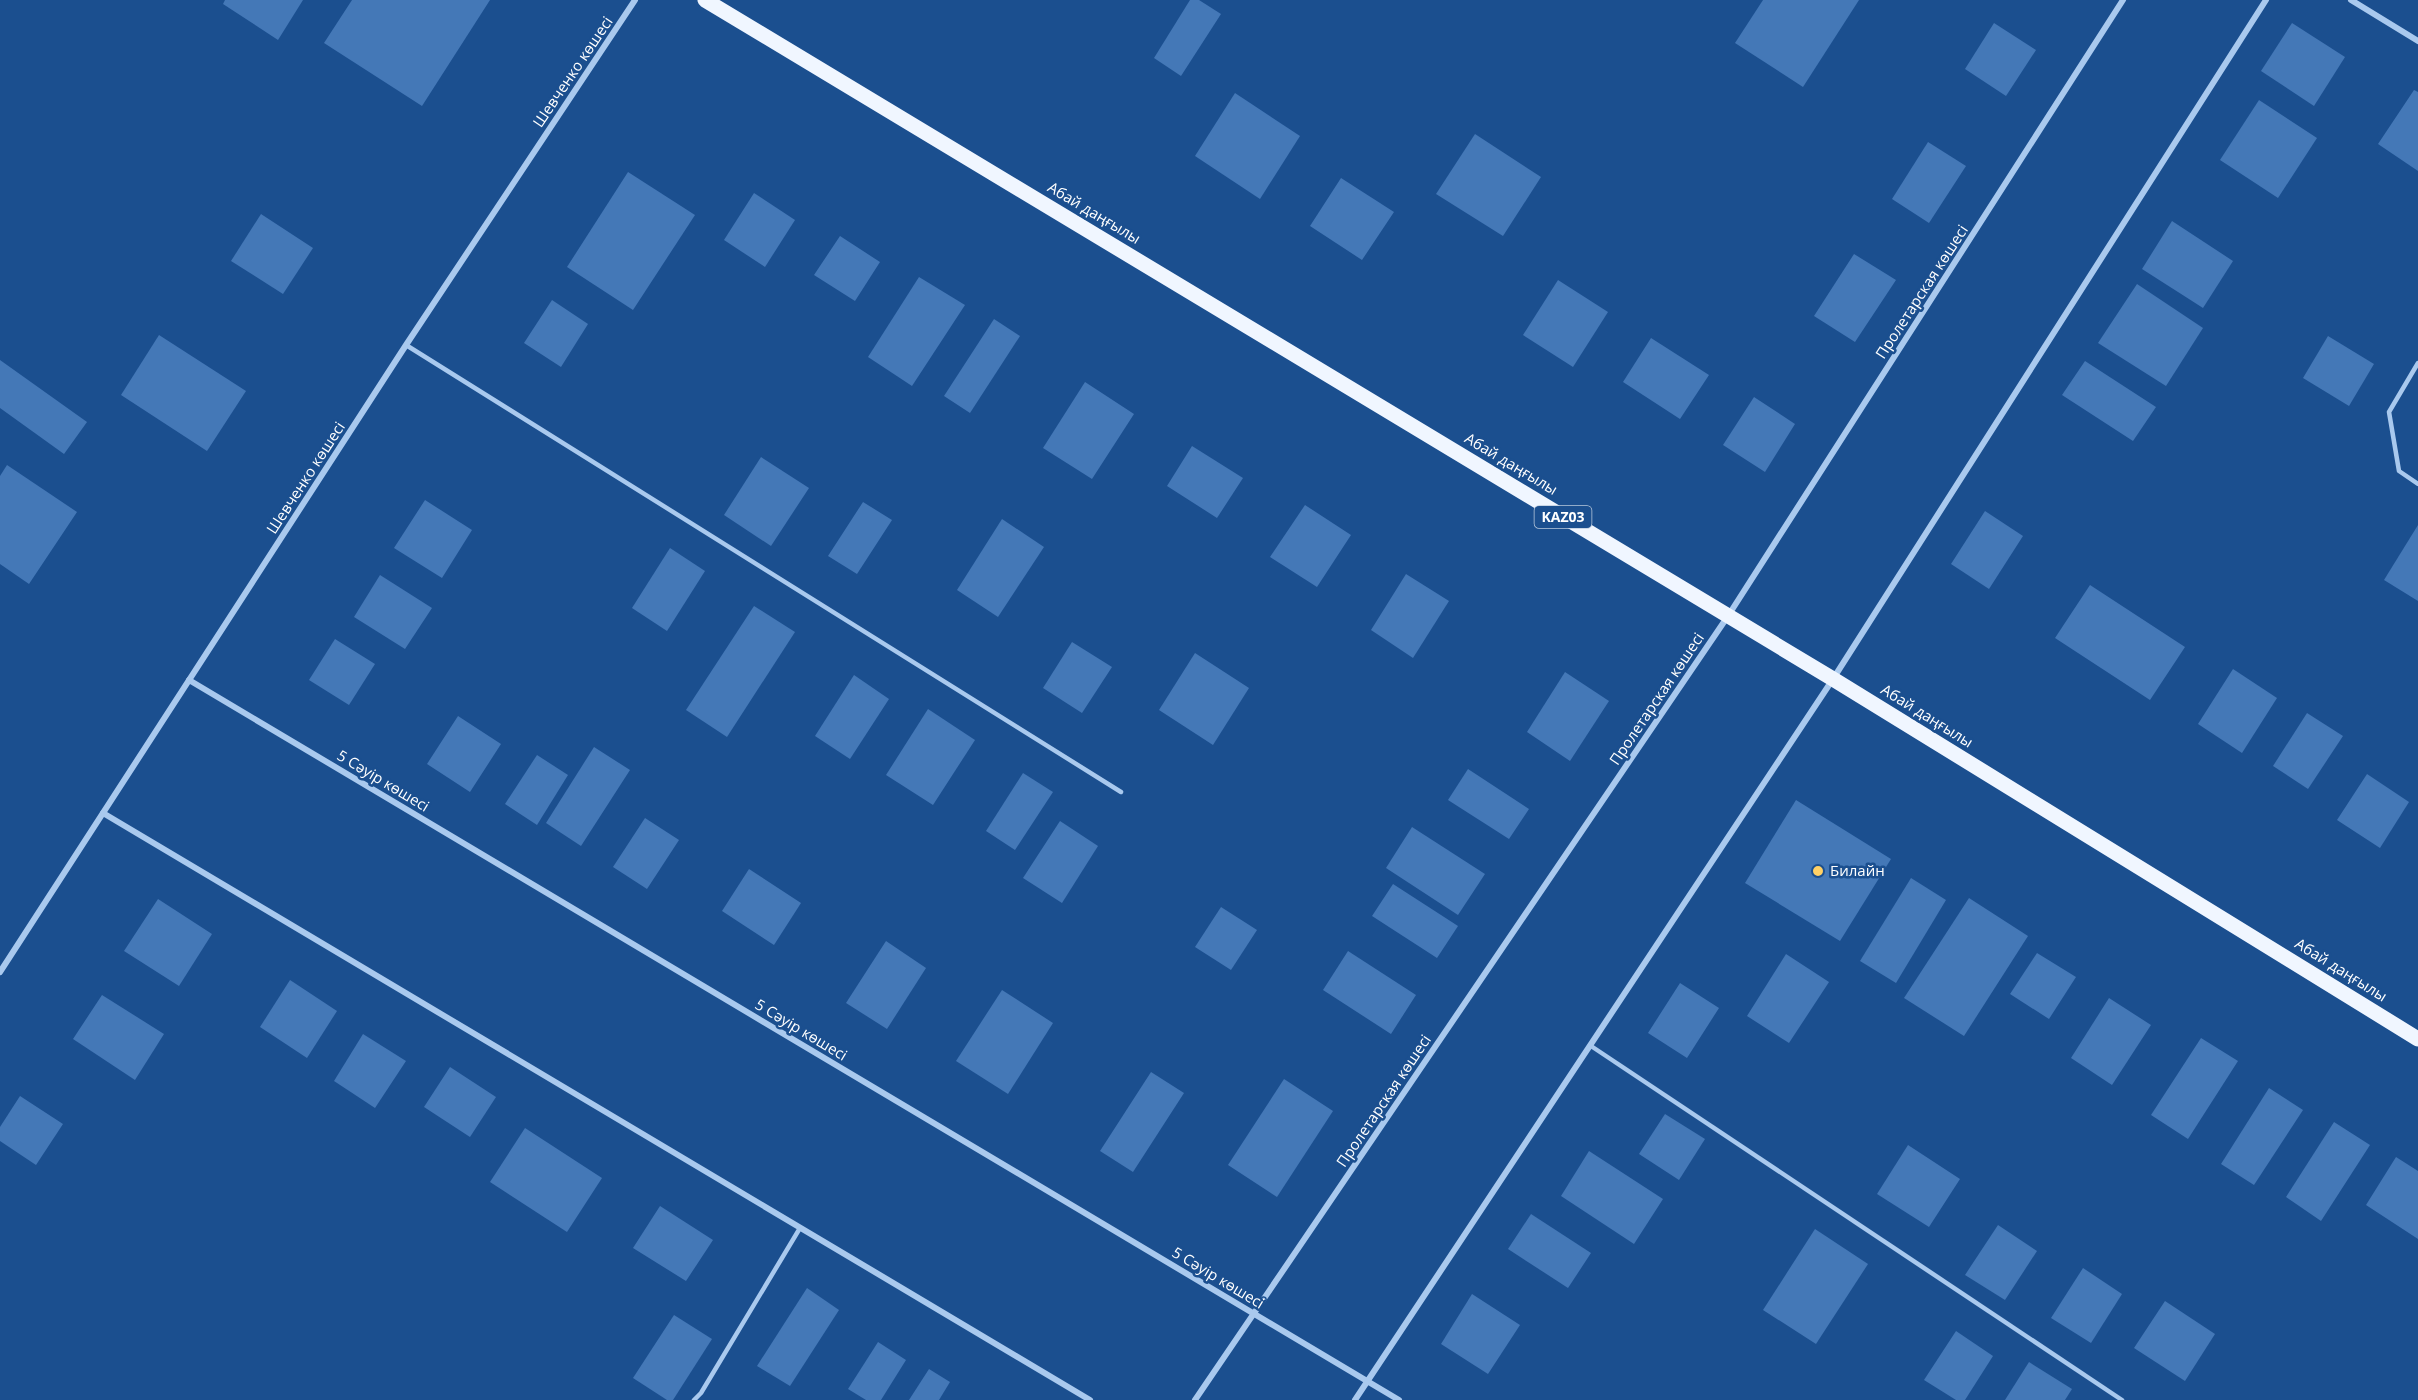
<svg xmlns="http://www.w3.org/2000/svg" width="2418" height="1400" viewBox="0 0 2418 1400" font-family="'Open Sans',sans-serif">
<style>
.building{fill:#4478b7}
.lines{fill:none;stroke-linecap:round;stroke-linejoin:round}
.service{stroke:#a9c9ee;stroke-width:4.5}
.minor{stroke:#a9c9ee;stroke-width:6}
.primary{stroke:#f0f6ff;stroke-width:15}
.poi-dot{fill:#ffd166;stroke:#1b4f8f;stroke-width:2}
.labels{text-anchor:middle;stroke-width:5;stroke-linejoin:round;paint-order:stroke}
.shield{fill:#1b4f8f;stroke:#bbcadd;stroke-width:1.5}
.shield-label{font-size:14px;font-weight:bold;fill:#fff}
.street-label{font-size:15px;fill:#fff;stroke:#1b4f8f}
.poi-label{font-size:15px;fill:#fff;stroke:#1b4f8f;text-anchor:start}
</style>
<rect width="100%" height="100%" fill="#1b4f8f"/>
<g class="building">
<polygon points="225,0 303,0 278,40 223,4"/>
<polygon points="352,0 490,0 422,106 324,43"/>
<polygon points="1190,0 1199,0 1221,14 1181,76 1154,58"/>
<polygon points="1763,0 1859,0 1803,87 1735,43"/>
<polygon points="1994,23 2036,50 2006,96 1965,69"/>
<polygon points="2292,23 2345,57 2314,106 2261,71"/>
<polygon points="2414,90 2418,92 2418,171 2378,144"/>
<polygon points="1235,93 1300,136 1260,199 1195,156"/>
<polygon points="2259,100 2317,138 2278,198 2220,160"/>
<polygon points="1475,134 1541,177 1503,236 1436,194"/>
<polygon points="1928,142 1966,166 1929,223 1892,199"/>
<polygon points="628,172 695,215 633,310 567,267"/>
<polygon points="1341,178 1394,212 1362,260 1310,226"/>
<polygon points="754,193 795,220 765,267 724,240"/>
<polygon points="261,214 313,248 283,294 231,261"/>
<polygon points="2172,221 2233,261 2203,308 2142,269"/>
<polygon points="840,236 880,262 855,301 814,275"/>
<polygon points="1854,254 1896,280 1855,342 1814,316"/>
<polygon points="919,277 965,305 912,386 868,357"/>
<polygon points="1558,280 1608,312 1573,367 1523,335"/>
<polygon points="2137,284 2203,328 2166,386 2098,343"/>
<polygon points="552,300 588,324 561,367 524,343"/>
<polygon points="994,319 1020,336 970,413 944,396"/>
<polygon points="159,335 246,391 207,451 121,395"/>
<polygon points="2328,336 2374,364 2349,406 2303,378"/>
<polygon points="1651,338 1709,375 1680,419 1623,382"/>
<polygon points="0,360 87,422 64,454 0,408"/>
<polygon points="2085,361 2156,407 2133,441 2062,395"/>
<polygon points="1085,382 1134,414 1092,479 1043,448"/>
<polygon points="1754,397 1795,424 1765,472 1723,445"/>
<polygon points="1192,446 1243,478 1217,518 1167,486"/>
<polygon points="761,457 809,488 771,546 724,515"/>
<polygon points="7,465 77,512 29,584 0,564 0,476"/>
<polygon points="425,500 472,530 442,578 394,548"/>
<polygon points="863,502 892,520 857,574 828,556"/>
<polygon points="1305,505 1351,535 1317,587 1270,557"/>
<polygon points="1985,511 2023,536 1989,589 1951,564"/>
<polygon points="1002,519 1044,547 998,617 957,590"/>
<polygon points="2418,525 2418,601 2384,580"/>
<polygon points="670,548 705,571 667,631 632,608"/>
<polygon points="1406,574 1449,601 1413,658 1371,630"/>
<polygon points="380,575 432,608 405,649 354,617"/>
<polygon points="2090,585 2185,647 2150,700 2055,638"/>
<polygon points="754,606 795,632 727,737 686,710"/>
<polygon points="335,639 375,664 349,705 309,680"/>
<polygon points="1072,642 1112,667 1082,713 1043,688"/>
<polygon points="1195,653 1249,688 1213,745 1159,710"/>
<polygon points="2233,669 2277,698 2242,753 2198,724"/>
<polygon points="1565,672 1609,701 1570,761 1527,732"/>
<polygon points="854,675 889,699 850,759 815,736"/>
<polygon points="928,709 975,740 933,805 886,775"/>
<polygon points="2307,713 2343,736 2308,789 2273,766"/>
<polygon points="458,716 501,744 470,792 427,764"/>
<polygon points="594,747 630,770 581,846 546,823"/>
<polygon points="537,755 568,775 537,825 505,804"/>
<polygon points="1468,769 1529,809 1509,839 1448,800"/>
<polygon points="1023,773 1053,792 1015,850 986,831"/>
<polygon points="2367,774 2409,802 2380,848 2337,820"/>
<polygon points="1796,800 1891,859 1840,941 1745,883"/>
<polygon points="645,818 679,840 647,889 613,867"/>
<polygon points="1060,821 1098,846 1062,903 1023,878"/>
<polygon points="1412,827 1485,874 1458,915 1386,868"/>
<polygon points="749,869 801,903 774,945 722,911"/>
<polygon points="1911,878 1946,900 1896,983 1860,961"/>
<polygon points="1393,884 1458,926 1437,958 1372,916"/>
<polygon points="1969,898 2028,936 1964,1036 1904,998"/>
<polygon points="158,899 212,934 179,986 124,951"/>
<polygon points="1221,907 1257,930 1231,970 1195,947"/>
<polygon points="886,941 926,968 887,1029 846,1003"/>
<polygon points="1348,951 1416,995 1391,1034 1323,990"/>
<polygon points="2037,953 2076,977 2049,1019 2010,994"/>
<polygon points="1786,954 1829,982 1789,1043 1747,1016"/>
<polygon points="290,980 337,1011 307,1058 260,1027"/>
<polygon points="1680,983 1719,1008 1687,1058 1648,1033"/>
<polygon points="1002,990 1053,1023 1008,1094 956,1061"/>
<polygon points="102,995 164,1034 135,1080 73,1039"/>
<polygon points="2109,998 2151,1025 2112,1085 2071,1058"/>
<polygon points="363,1034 406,1061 375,1108 334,1081"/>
<polygon points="2201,1038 2238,1061 2188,1139 2151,1115"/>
<polygon points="450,1067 496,1097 470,1137 424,1107"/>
<polygon points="1151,1072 1184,1093 1133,1172 1100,1151"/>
<polygon points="1284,1079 1333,1111 1277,1197 1228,1165"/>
<polygon points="2269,1088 2303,1110 2254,1185 2221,1164"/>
<polygon points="20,1096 63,1124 36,1165 0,1141 0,1127"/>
<polygon points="1665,1114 1705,1139 1679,1180 1639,1154"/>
<polygon points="2334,1122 2370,1145 2321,1221 2286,1197"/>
<polygon points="525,1128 602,1178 567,1232 490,1182"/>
<polygon points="1908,1145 1960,1179 1929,1227 1877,1194"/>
<polygon points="1589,1151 1663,1199 1634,1244 1561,1196"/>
<polygon points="2396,1157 2418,1171 2418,1239 2366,1205"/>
<polygon points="660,1206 713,1240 686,1281 633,1248"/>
<polygon points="1531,1214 1591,1253 1568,1288 1508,1249"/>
<polygon points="1998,1225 2037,1251 2005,1300 1965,1275"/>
<polygon points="1815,1229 1868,1264 1816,1344 1763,1310"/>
<polygon points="2083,1268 2122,1294 2091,1343 2051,1318"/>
<polygon points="807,1288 839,1310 790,1386 757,1366"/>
<polygon points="1472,1294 1520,1325 1488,1374 1441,1344"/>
<polygon points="2165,1301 2215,1334 2185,1381 2134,1348"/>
<polygon points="674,1315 712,1339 673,1400 667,1400 633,1378"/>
<polygon points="1956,1331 1993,1356 1965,1400 1956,1400 1924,1380"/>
<polygon points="878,1342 906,1360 881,1400 866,1400 848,1389"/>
<polygon points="2029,1362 2072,1389 2065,1400 2005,1400"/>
<polygon points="929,1369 950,1382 939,1400 909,1400"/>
</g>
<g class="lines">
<g class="service">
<polyline points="406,345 1121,792"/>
<polyline points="2418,363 2389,412 2399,471 2418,484"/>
<polyline points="1591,1046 2122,1400"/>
<polyline points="694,1400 701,1393 800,1228"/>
</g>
<g class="minor">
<polyline points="2351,0 2418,41"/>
<polyline points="189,680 1399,1400"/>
<polyline points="103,813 1090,1400"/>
<polyline points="0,972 406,345 635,0"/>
<polyline points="1195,1400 1728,616 2123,0"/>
<polyline points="1355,1400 1833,679 2266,0"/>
</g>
<polyline class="primary" points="705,0 1833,679 2418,1039"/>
</g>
<circle class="poi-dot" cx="1818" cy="871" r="6"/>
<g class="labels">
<rect class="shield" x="1534.5" y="506" width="57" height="22" rx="4.5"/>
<g class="shield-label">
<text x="1563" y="522">KАZ03</text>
</g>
<g class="street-label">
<text transform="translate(573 72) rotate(-56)" y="5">Шевченко көшесі</text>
<text transform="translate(1094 213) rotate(31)" y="5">Абай даңғылы</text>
<text transform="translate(1922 292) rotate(-57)" y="5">Пролетарская көшесі</text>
<text transform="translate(1511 464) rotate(31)" y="5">Абай даңғылы</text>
<text transform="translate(306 478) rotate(-57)" y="5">Шевченко көшесі</text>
<text transform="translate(1657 699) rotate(-56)" y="5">Пролетарская көшесі</text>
<text transform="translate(1927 716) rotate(32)" y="5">Абай даңғылы</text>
<text transform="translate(383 781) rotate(31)" y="5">5 Сәуір көшесі</text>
<text transform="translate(2341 970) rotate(32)" y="5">Абай даңғылы</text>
<text transform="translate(801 1030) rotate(31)" y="5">5 Сәуір көшесі</text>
<text transform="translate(1384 1101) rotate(-56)" y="5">Пролетарская көшесі</text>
<text transform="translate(1218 1278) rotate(31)" y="5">5 Сәуір көшесі</text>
</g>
<g class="poi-label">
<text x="1830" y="876">Билайн</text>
</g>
</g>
</svg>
